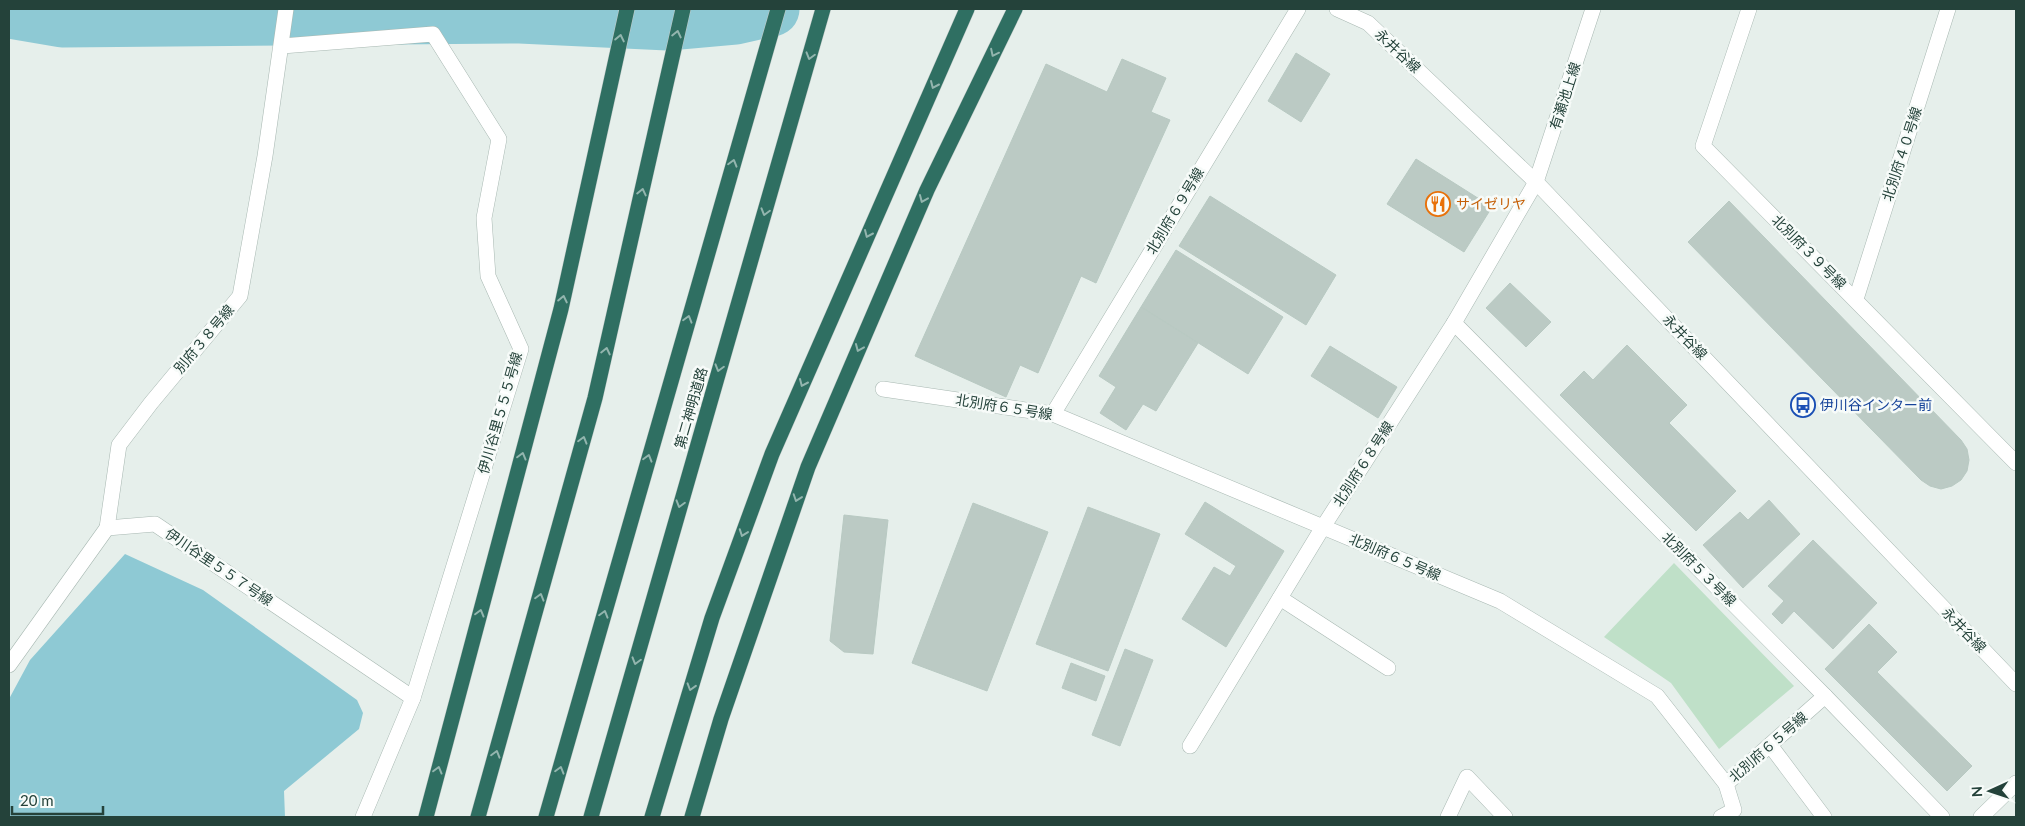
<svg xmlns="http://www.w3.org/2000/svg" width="2025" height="826" viewBox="0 0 2025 826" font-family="Lato,'Noto Sans JP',sans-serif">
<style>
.green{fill:#bfe0c8}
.water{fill:#8ec9d4}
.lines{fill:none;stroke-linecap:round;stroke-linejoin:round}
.river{stroke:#8ec9d4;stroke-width:55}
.building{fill:#bbcac4;stroke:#b8c9c2}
.minor-casing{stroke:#a8b8b2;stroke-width:16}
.highway-casing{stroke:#c2cac8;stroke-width:16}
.minor{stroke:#fff;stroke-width:15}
.highway{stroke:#2f6f62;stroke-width:15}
.oneway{stroke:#93b5ae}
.labels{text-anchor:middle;stroke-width:5;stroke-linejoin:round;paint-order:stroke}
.street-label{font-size:14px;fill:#24423a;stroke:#f7fbf9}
.food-label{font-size:14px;fill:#c56008;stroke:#f7fbf9;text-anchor:start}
.transit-label{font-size:14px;fill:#164399;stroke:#f7fbf9;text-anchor:start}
</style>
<rect width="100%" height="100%" fill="#e6efeb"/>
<polygon class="green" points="1674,563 1794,686 1719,749 1671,683 1604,637"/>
<polygon class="water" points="125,554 203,590 357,700 363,713 359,729 284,791 285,817 9,817 9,699 30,660"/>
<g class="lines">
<polyline class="river" points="9,11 62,20 520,16 668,23 735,17 772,9"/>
</g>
<g class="building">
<polygon points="1296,53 1330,74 1301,122 1268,101"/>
<polygon points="1122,59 1166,78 1151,112 1170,120 1096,283 1081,276 1038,373 1020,365 1006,397 915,356 1046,64 1107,92"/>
<polygon points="1416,159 1492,207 1464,252 1387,204"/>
<polygon points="1210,196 1336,275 1306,325 1179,246"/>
<polygon points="1729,201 1961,440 1967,449 1969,460 1967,471 1961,480 1952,486 1941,489 1930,486 1921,480 1688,242"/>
<polygon points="1176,250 1283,317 1248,374 1141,307"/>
<polygon points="1510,283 1551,322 1526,347 1486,308"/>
<polygon points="1141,307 1198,343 1156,411 1143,404 1126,430 1100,413 1116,387 1099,376"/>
<polygon points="1627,345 1687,405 1669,423 1736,491 1696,531 1560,395 1584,371 1593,380"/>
<polygon points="1330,346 1397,387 1378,418 1311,376"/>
<polygon points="1769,500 1800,534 1743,588 1703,545 1740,512 1748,520"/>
<polygon points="1205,502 1284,551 1226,647 1182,619 1214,567 1230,576 1236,566 1185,534"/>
<polygon points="973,503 1048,532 987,691 912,663"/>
<polygon points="1088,507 1160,534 1108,671 1036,644"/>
<polygon points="844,515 888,520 873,654 844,652 830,641"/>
<polygon points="1813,540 1877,603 1833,649 1794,611 1782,624 1772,614 1784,601 1768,586"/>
<polygon points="1869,624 1897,652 1877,672 1972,766 1947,791 1825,669"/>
<polygon points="1125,649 1153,660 1120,746 1092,735"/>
<polygon points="1071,663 1105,676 1096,701 1062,688"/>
</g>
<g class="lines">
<defs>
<g id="minor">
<polyline points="1337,9 1368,23 1536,182 2016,684"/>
<polyline points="1749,9 1703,146 2016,463"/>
<polyline points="282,46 433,34 499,139 484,218 488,276 521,349 413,698 363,817"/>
<polyline points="1856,299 1948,9"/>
<polyline points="1454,323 1825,696 1942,817"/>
<polyline points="883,389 1053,414 1500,601 1657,696 1726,784 1825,696"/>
<polyline points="1053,414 1298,9"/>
<polyline points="107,528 119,445 151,403 240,296 265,156 286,9"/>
<polyline points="1280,598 1388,668"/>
<polyline points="9,665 107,528 155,524 413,698"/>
<polyline points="1770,745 1824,817"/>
<polyline points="1190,746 1323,527 1454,323 1536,182 1593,9"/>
<polyline points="1448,817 1467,777 1505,817"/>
<polyline points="1721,817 1734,810 1726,784"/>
<polyline points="1981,817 2016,783"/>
</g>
<g id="highway">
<polyline points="426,817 561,309 627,9"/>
<polyline points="478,817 595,398 683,9"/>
<polyline points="546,817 778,9"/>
<polyline points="591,817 823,9"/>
<polyline points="652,817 712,618 772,454 967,9"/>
<polyline points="692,817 721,719 808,467 927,190 1015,9"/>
</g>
</defs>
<use href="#minor" class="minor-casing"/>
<use href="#highway" class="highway-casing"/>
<use href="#minor" class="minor"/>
<use href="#highway" class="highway"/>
</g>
<defs><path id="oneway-chevron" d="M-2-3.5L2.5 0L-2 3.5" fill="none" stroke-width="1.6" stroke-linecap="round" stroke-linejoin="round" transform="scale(1.25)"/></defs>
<g class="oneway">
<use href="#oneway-chevron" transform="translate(677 34) rotate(-77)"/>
<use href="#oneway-chevron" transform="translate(620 38) rotate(-78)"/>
<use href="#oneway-chevron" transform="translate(994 53) rotate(116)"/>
<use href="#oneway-chevron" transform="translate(810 56) rotate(106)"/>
<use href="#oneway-chevron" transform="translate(934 85) rotate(114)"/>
<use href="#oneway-chevron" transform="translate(733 163) rotate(-74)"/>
<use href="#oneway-chevron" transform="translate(642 192) rotate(-77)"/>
<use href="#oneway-chevron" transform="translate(923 199) rotate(113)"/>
<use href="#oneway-chevron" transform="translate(765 212) rotate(106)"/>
<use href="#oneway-chevron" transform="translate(868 234) rotate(114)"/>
<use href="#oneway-chevron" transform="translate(563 299) rotate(-78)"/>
<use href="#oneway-chevron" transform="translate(688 319) rotate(-74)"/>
<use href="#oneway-chevron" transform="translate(859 348) rotate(113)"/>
<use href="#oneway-chevron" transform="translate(606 351) rotate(-77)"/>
<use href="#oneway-chevron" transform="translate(719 368) rotate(106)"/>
<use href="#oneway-chevron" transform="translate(803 383) rotate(114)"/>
<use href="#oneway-chevron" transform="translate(583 440) rotate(-74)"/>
<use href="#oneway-chevron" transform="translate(522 456) rotate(-75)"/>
<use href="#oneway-chevron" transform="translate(648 458) rotate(-74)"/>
<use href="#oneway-chevron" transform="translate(797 498) rotate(109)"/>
<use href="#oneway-chevron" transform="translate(680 504) rotate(106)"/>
<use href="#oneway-chevron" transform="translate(743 533) rotate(110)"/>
<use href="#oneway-chevron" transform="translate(540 597) rotate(-74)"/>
<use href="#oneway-chevron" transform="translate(480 613) rotate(-75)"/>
<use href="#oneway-chevron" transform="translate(604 614) rotate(-74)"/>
<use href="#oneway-chevron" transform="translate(636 661) rotate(106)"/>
<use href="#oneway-chevron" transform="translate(691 687) rotate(107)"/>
<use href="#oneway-chevron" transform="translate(496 754) rotate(-74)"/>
<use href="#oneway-chevron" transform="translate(438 770) rotate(-75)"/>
<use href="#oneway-chevron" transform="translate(560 770) rotate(-74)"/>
</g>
<defs>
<symbol id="restaurant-ring" viewBox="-11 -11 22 22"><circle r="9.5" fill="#f7fbf9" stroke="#e8710a" stroke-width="1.5"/><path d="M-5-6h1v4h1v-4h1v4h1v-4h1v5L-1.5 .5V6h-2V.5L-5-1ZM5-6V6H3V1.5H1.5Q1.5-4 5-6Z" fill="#e8710a"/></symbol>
<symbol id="bus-ring" viewBox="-11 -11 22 22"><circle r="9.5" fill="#f7fbf9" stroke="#1a4fb4" stroke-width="1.5"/><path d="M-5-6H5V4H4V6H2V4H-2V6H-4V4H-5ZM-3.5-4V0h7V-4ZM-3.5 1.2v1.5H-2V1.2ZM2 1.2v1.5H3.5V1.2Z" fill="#1a4fb4"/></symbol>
</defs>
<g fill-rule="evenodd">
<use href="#restaurant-ring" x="1424" y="190" width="28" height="28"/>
<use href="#bus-ring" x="1789" y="391" width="28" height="28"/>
</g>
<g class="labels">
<g class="street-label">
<text transform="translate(1398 51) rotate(43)" y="5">永井谷線</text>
<text transform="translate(1565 96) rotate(-72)" y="5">有瀬池上線</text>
<text transform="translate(1902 154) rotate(-72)" y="5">北別府４０号線</text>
<text transform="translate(1175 211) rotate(-59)" y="5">北別府６９号線</text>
<text transform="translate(1809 252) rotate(45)" y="5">北別府３９号線</text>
<text transform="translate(1685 337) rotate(46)" y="5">永井谷線</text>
<text transform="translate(204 339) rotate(-50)" y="5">別府３８号線</text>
<text transform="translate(1004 407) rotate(9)" y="5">北別府６５号線</text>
<text transform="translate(691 408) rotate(-74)" y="5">第二神明道路</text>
<text transform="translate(500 413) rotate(-74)" y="5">伊川谷里５５５号線</text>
<text transform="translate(1363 464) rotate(-57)" y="5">北別府６８号線</text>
<text transform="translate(1395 557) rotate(23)" y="5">北別府６５号線</text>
<text transform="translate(219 567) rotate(34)" y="5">伊川谷里５５７号線</text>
<text transform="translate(1699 569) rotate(45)" y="5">北別府５３号線</text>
<text transform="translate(1964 630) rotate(46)" y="5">永井谷線</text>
<text transform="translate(1768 747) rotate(-41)" y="5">北別府６５号線</text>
</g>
<g class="food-label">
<text x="1456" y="209">サイゼリヤ</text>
</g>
<g class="transit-label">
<text x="1820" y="410">伊川谷インター前</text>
</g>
</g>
<rect width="2025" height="826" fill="none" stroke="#24423a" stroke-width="20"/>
<g transform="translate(1990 791) rotate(267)" stroke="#f7fbf9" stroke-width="4" paint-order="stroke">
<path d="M0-4L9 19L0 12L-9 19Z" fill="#24423a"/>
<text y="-8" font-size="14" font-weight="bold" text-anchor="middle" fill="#24423a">N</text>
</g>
<path d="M12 806v8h91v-8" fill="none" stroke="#24423a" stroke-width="2.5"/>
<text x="20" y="806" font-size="15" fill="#24423a" stroke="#f7fbf9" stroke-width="4" paint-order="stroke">20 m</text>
</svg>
